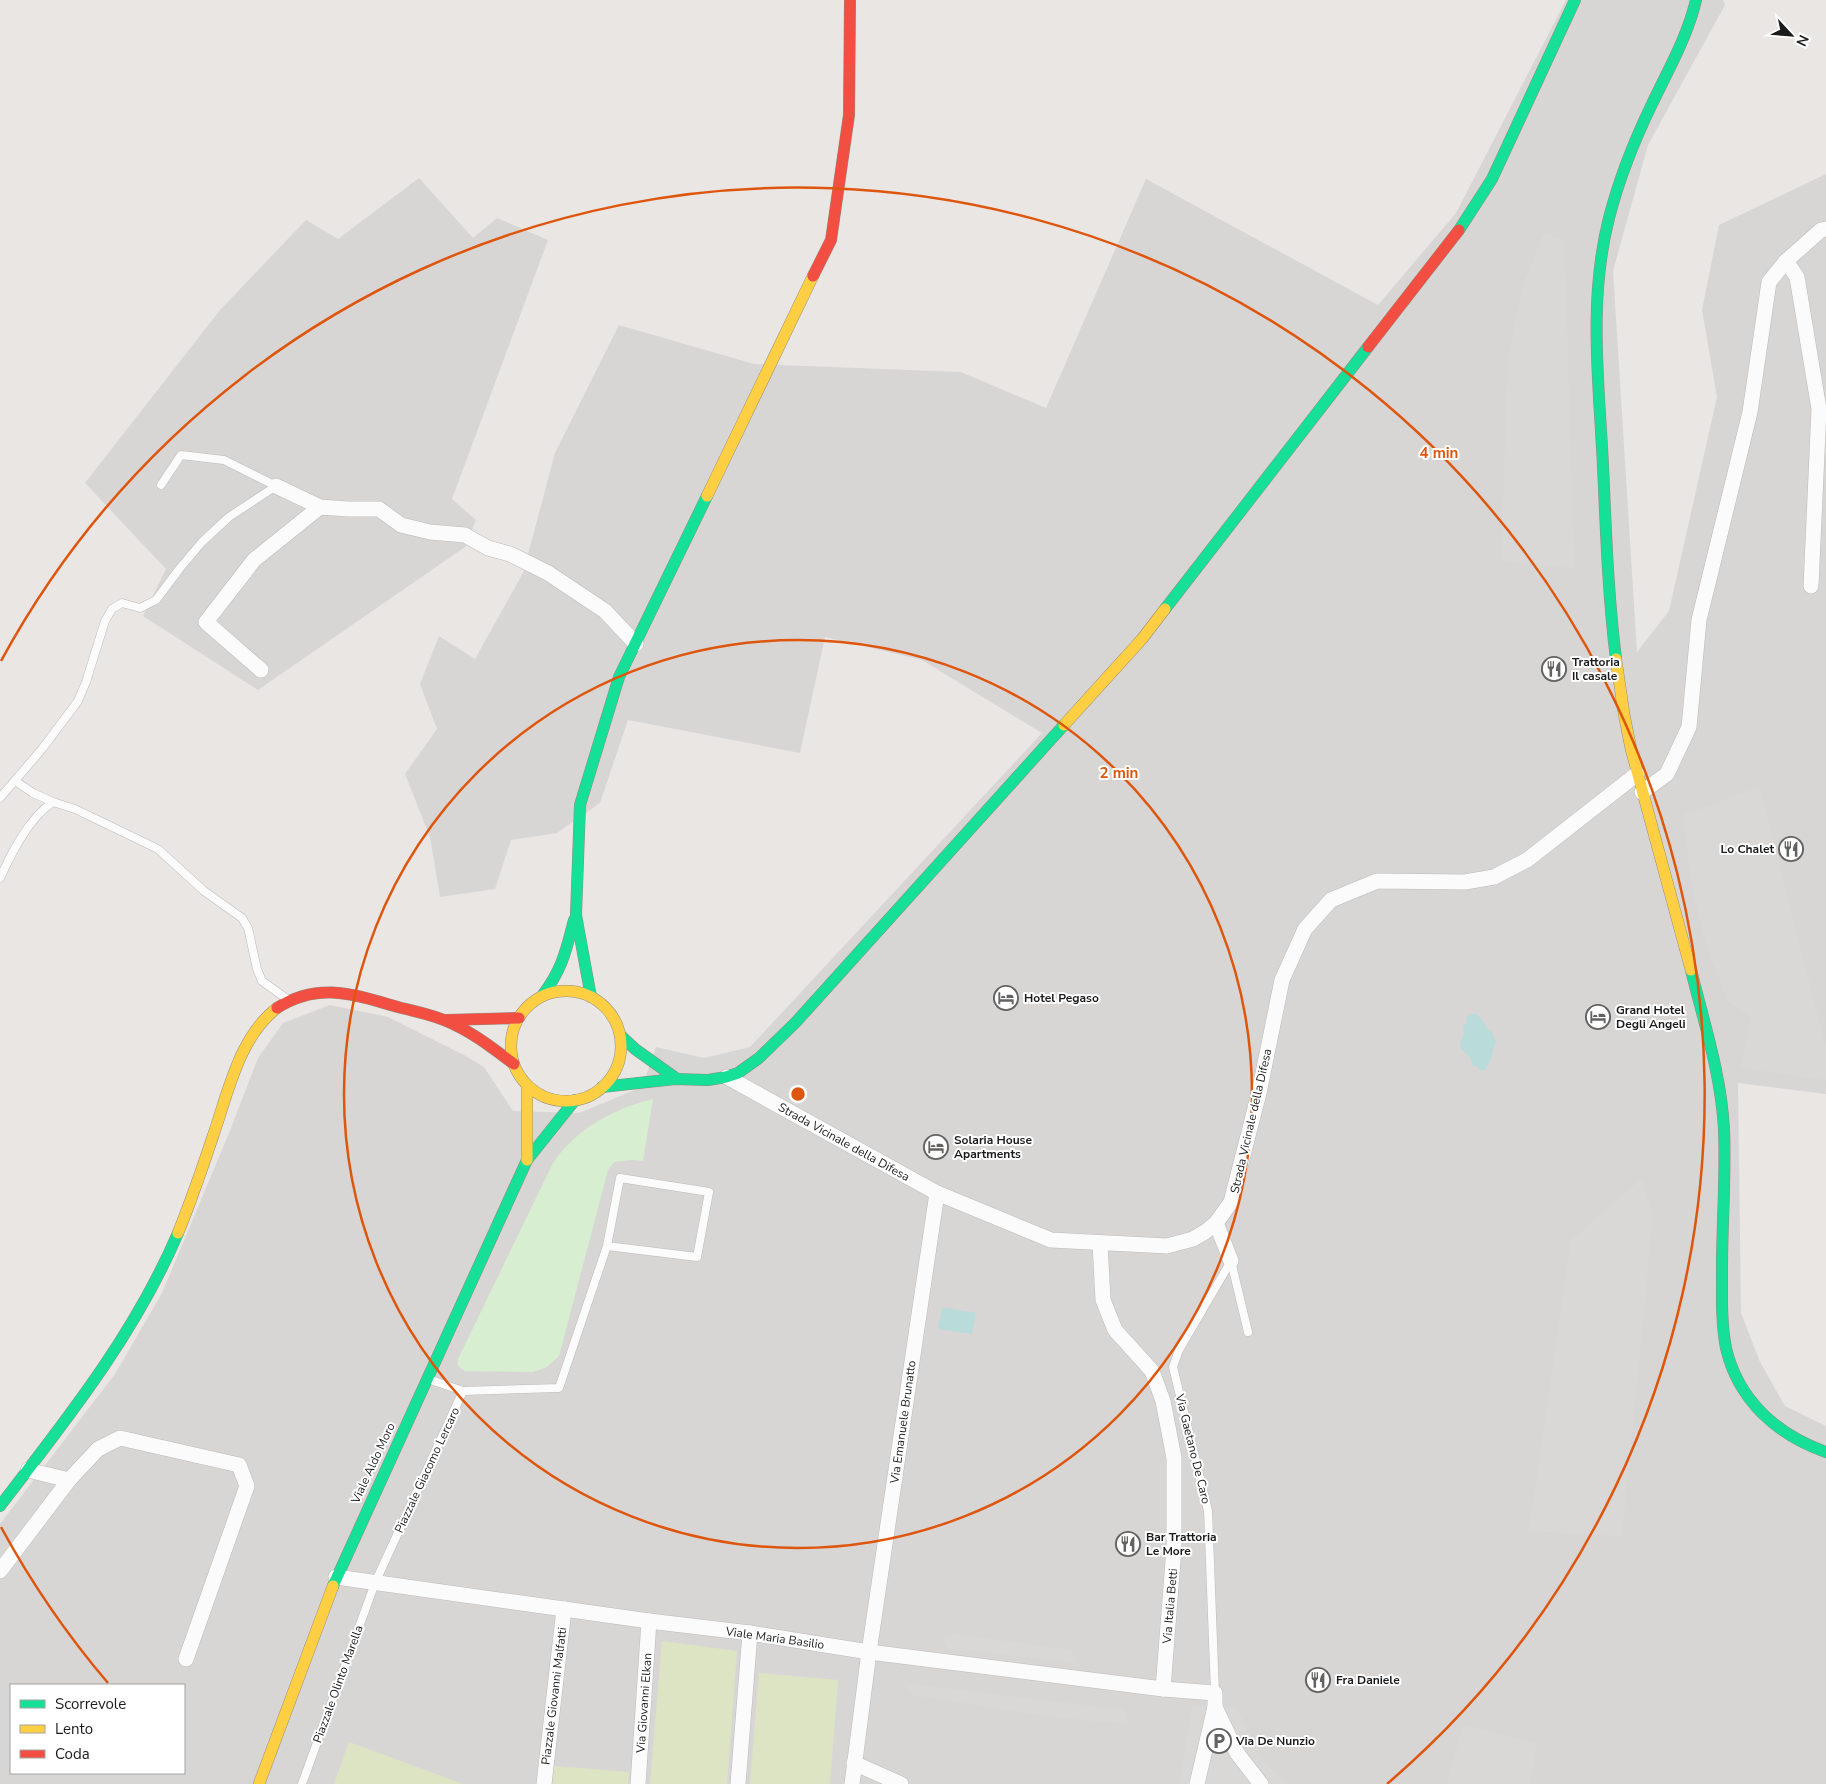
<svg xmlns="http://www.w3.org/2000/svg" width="1826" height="1784" viewBox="0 0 1826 1784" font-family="'Nunito Sans',sans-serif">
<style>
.residential{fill:#d8d6d5;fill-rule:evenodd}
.grass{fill:#dde4c4}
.park{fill:#d7eed0}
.parking{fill:#d9d8d7}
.water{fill:#b9dbda}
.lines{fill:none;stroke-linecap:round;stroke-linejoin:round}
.lane-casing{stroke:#bcbbba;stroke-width:9}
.street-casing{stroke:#bcbbba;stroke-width:16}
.fast-casing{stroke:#928e7e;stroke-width:12}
.slow-casing{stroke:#928e7e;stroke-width:12}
.jam-casing{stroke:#928e7e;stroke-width:12}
.lane{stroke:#fcfbfb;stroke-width:8}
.street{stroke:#fcfbfb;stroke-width:15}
.fast{stroke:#16e098;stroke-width:11}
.slow{stroke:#ffcf43;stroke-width:11}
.jam{stroke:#f24e42;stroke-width:11}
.ring{fill:none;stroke:#de560d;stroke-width:2.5}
.labels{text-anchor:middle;stroke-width:4;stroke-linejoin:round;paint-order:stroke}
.poi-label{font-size:12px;font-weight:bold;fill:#1b1b1b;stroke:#fff;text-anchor:start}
.street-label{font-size:12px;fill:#1b1b1b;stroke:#fff}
.centre{fill:#de560d;stroke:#fff;stroke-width:2.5}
.ring-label{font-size:15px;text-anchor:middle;font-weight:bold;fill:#de560d;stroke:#fff;stroke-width:4;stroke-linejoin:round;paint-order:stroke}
</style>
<rect width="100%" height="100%" fill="#e9e6e4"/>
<g class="residential">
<path d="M 1566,0 L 1723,0 L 1725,5 L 1648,145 L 1613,271 L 1637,652 L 1669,611 L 1717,397 L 1702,310 L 1719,225 L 1826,174 L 1826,1094 L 1738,1083 L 1741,1313 L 1760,1362 L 1785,1406 L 1826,1426 L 1826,1784 L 0,1784 L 0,1524 L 115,1374 L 162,1293 L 229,1133 L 258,1058 L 283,1023 L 330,1005 L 388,1017 L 464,1055 L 484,1067 L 513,1111 L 579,1113 L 642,1087 L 656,1047 L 704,1058 L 750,1047 L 1042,733 L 922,660 L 825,637 L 800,753 L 628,720 L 600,803 L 557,833 L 511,840 L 495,889 L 440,897 L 430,837 L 405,774 L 437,729 L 420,684 L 439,636 L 475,659 L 523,573 L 555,453 L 619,325 L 754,364 L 961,372 L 1046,408 L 1146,179 L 1378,305 L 1456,213 ZM 11,1685 L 184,1685 L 184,1773 L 11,1773 Z"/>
<polygon points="419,178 473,238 497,218 548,240 452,499 476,520 465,547 258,690 143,616 166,569 85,483 220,310 306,220 338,239"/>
</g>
<g class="grass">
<polygon points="662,1641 737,1651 727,1784 650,1784"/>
<polygon points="759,1673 838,1680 830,1784 750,1784"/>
<polygon points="349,1742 463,1784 334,1784"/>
<polygon points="554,1766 629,1772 628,1784 553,1784"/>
</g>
<path class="park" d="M 653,1099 L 643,1161 L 632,1160 L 614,1162 L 608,1170 L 559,1356 L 547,1367 L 533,1372 L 465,1371 C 458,1367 456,1365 459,1357 L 553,1163 C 577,1128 613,1109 653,1099 Z"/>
<g class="parking">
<polygon points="1544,233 1563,240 1566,291 1574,568 1501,561 1508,360 1521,291"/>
<polygon points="1760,787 1826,1048 1826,1080 1741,1068 1751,1017 1728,1001 1706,945 1693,893 1683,815"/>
<polygon points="1642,1178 1653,1216 1622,1536 1529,1531 1571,1240"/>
<polygon points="957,1634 1070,1650 1078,1663 947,1648 942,1637"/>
<polygon points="903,1683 1125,1710 1128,1724 1052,1717 912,1695"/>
<polygon points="1192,1706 1237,1708 1254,1746 1267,1765 1287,1784 1179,1784"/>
<polygon points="1463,1725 1537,1744 1530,1784 1447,1784"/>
</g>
<g class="water">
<polygon points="1471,1014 1477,1014 1484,1022 1487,1029 1492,1032 1496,1042 1492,1052 1492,1057 1485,1070 1480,1070 1476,1066 1473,1066 1470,1057 1461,1049 1460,1043 1464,1033 1463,1026 1467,1022 1467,1017"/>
<polygon points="942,1307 976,1313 972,1334 938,1329"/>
</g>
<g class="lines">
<defs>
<g id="lane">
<polyline points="15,781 33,793 53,802 75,809 158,849 204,891 242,918 248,928 257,969 262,981 287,999"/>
<polyline points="0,798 42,749 78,701 86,682 105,621 112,609 122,603 140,608 156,600 180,568 202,542 229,517 276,486 224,460 181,455 161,485"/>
<path d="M 0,878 C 12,852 29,818 53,802"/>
<polyline points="1231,1261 1248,1332"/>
<polyline points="463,1391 559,1388 607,1246 697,1257 709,1192 620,1178 607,1246"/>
<polyline points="1215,1693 1208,1511 1173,1367 1179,1350 1231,1261"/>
<polyline points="302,1784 375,1583 463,1391 428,1379"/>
</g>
<g id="street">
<polyline points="1786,261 1797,277 1819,409 1811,586"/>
<polyline points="276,486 320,507 348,509 379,509 401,525 430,532 465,535 488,548 510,554 548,573 605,611 636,644"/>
<polyline points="261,670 206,622 254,560 320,507"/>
<polyline points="1642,792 1667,774 1689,727 1699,620 1750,412 1769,282 1786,261 1821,230 1826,229"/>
<polyline points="727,1077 937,1193 1051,1240 1167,1246 1193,1239 1205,1232 1216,1223 1231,1202 1259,1093 1282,980 1305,929 1331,900 1377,881 1465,882 1494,877 1527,860 1637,774"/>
<polyline points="1216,1223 1231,1261"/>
<polyline points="1100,1243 1103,1300 1115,1330 1152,1371 1163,1401 1174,1458 1174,1548 1163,1689"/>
<polyline points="28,1470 69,1480 98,1449 120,1438 239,1465 247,1486 186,1659"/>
<polyline points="0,1571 69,1480"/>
<polyline points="336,1577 649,1621 750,1633 869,1652 1163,1689 1215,1693 1215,1707 1197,1784"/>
<polyline points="1215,1707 1237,1753 1261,1784"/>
<polyline points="854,1763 901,1784"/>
<polyline points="544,1784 564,1609"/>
<polyline points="638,1784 649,1621"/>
<polyline points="738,1784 750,1633"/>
<polyline points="852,1784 869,1652 937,1193"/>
</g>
<g id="fast">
<polyline points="1459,230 1492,179 1575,0"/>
<polyline points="1165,609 1368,347"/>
<path d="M 1616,659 C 1608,595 1606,531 1603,466 C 1599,383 1588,300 1609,218 C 1619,179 1634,141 1652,104 C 1668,70 1687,38 1696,0"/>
<path d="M 1691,970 C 1704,1023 1721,1074 1724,1129 C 1726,1176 1722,1222 1722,1269 C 1722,1295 1721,1322 1726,1348 C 1738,1400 1777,1435 1826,1452"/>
<path d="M 542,996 C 562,970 566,951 574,920"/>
<polyline points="591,997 576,915 580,805 619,677 707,496"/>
<polyline points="620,1035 635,1049 677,1079"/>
<polyline points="602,1087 675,1079 708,1080 726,1077 738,1073 759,1058 796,1022 1064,725"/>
<path d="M 0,1506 C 67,1419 135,1334 178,1233"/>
<polyline points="333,1586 527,1160 575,1100"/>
</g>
<g id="slow">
<polyline points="707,496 813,276"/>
<polyline points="1616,659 1624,714 1631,749 1691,970"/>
<polyline points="1064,725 1142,639 1165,609"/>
<circle cx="566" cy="1046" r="55"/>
<polyline points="527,1085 527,1160"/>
<path d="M 178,1233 C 191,1201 202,1169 213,1136 C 228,1093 239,1037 277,1008"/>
<polyline points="259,1784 333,1586"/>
</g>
<g id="jam">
<polyline points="813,276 831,240 849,115 850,0"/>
<polyline points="1368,347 1459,230"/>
<path d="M 277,1008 C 319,981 355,995 398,1007 C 417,1012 436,1015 453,1024 C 475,1034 495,1050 514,1064"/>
<polyline points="446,1020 519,1018"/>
</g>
</defs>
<use href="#lane" class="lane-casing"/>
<use href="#street" class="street-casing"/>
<use href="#fast" class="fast-casing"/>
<use href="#slow" class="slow-casing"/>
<use href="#jam" class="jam-casing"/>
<use href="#lane" class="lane"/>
<use href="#street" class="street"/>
<use href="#fast" class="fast"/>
<use href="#slow" class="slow"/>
<use href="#jam" class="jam"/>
</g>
<g class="ring">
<circle cx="798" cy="1094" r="454"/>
<path d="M108 1683A907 907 0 0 1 1 1527M1 661A907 907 0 1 1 1387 1784"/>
</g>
<defs>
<symbol id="restaurant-ring" viewBox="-11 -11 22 22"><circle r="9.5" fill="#fff" stroke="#636261" stroke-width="1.5"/><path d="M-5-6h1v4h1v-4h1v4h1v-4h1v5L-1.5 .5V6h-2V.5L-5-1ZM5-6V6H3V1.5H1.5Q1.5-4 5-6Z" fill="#636261"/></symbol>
<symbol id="hotel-ring" viewBox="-11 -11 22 22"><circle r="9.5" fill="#fff" stroke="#636261" stroke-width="1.5"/><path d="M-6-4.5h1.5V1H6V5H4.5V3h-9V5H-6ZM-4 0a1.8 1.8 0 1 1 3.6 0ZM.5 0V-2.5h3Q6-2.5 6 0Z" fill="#636261"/></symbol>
<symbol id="parking-ring" viewBox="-11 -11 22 22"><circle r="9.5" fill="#fff" stroke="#636261" stroke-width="1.5"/><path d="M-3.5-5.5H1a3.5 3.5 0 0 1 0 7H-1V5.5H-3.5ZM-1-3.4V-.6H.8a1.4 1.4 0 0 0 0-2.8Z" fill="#636261"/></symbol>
</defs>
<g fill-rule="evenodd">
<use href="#restaurant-ring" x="1540" y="655" width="28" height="28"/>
<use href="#restaurant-ring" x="1777" y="835" width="28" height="28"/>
<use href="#hotel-ring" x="992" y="984" width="28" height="28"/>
<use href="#hotel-ring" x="1584" y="1003" width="28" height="28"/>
<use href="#hotel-ring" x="922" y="1133" width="28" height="28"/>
<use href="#restaurant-ring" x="1114" y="1530" width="28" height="28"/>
<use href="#restaurant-ring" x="1304" y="1666" width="28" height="28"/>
<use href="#parking-ring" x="1205" y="1727" width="28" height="28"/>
</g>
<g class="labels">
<g class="poi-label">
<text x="1572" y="666">Trattoria<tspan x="1572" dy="14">Il casale</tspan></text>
<text x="1774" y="853" text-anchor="end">Lo Chalet</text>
<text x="1024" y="1002">Hotel Pegaso</text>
<text x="1616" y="1014">Grand Hotel<tspan x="1616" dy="14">Degli Angeli</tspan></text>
<text x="954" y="1144">Solaria House<tspan x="954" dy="14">Apartments</tspan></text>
<text x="1146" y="1541">Bar Trattoria<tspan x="1146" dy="14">Le More</tspan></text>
<text x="1336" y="1684">Fra Daniele</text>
<text x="1236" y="1745">Via De Nunzio</text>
</g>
<g class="street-label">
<text transform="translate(1251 1121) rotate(-77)" y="4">Strada Vicinale della Difesa</text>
<text transform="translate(844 1142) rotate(29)" y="4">Strada Vicinale della Difesa</text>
<text transform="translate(903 1422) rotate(-82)" y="4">Via Emanuele Brunatto</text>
<text transform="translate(1193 1449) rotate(76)" y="4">Via Gaetano De Caro</text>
<text transform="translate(373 1463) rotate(-65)" y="4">Viale Aldo Moro</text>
<text transform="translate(427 1470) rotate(-65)" y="4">Piazzale Giacomo Lercaro</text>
<text transform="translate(1170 1606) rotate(-85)" y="4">Via Italia Betti</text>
<text transform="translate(775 1638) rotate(8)" y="4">Viale Maria Basilio</text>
<text transform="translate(338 1684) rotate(-70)" y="4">Piazzale Olinto Marella</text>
<text transform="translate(554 1696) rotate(-83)" y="4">Piazzale Giovanni Malfatti</text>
<text transform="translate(644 1703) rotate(-86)" y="4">Via Giovanni Elkan</text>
</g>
</g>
<circle cx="798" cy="1094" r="8" class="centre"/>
<g class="ring-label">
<text x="1439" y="458">4 min</text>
<text x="1119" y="778">2 min</text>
</g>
<rect x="10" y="1684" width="175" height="90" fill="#ffffff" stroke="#a4a4a4"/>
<rect x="20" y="1700" width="25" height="8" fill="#16e098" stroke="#a4a4a4"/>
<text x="55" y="1709" font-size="15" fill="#1b1b1b">Scorrevole</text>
<rect x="20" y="1725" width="25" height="8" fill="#ffcf43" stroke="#a4a4a4"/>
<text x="55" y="1734" font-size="15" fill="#1b1b1b">Lento</text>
<rect x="20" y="1750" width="25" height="8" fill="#f24e42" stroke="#a4a4a4"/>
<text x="55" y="1759" font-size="15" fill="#1b1b1b">Coda</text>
<g transform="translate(1791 35) rotate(116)" stroke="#ffffff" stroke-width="4" paint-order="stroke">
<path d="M0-4L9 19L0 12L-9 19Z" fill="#1b1b1b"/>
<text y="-8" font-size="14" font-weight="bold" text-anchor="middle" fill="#1b1b1b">N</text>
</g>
</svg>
